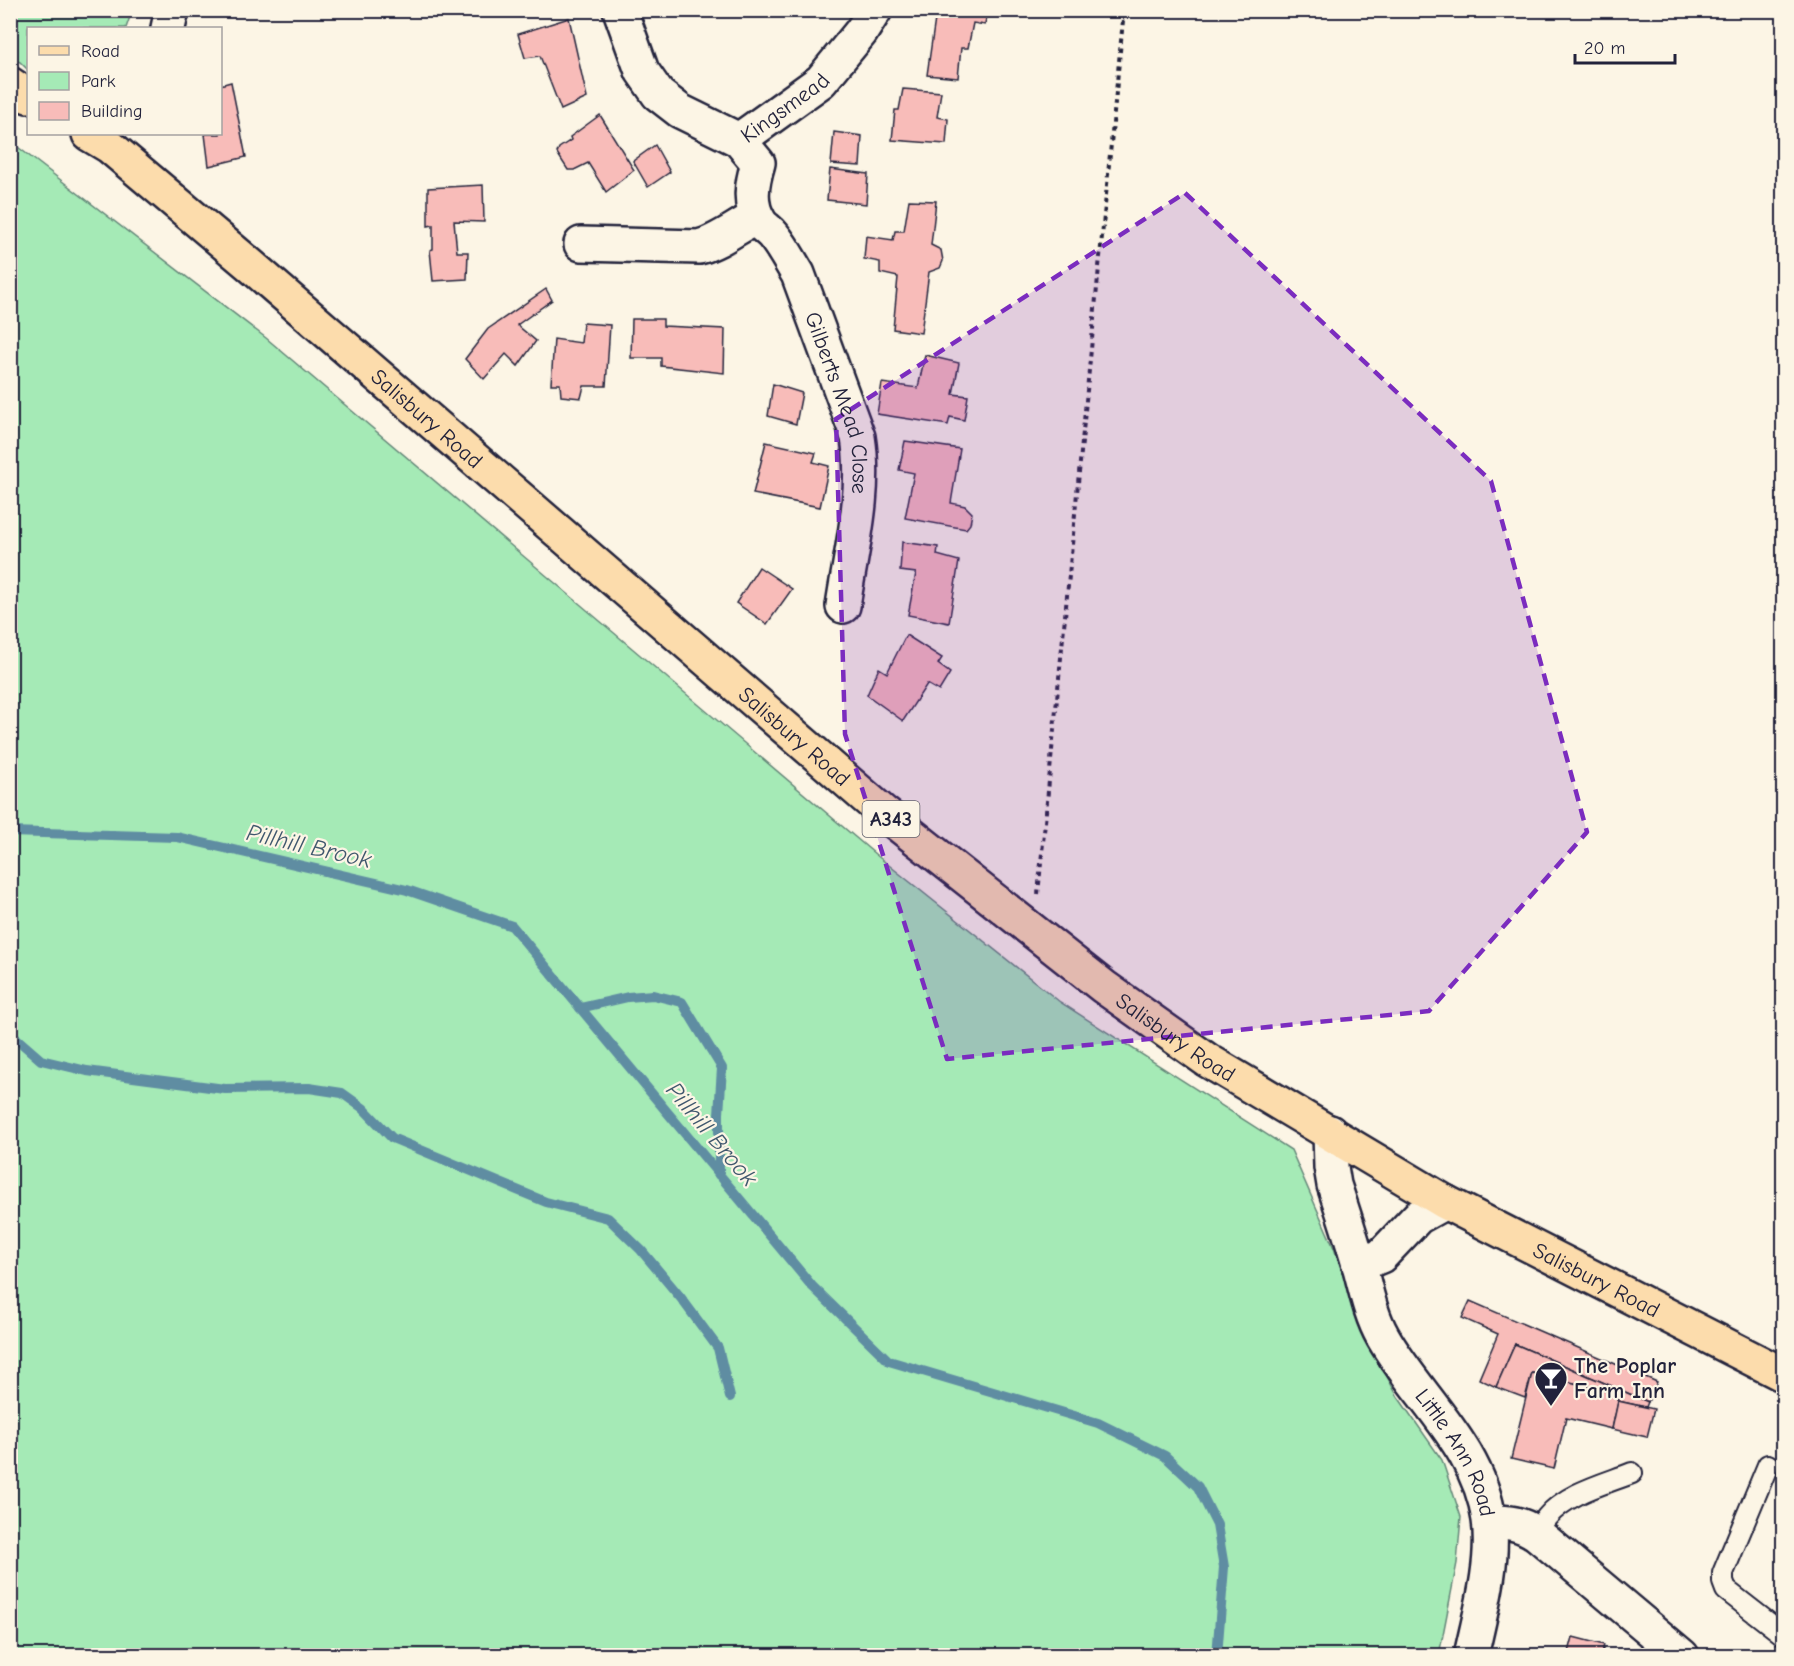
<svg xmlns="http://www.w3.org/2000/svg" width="1794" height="1666" viewBox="0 0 1794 1666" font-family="'Comic Neue',sans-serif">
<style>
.green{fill:#a5eab6;stroke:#648678;stroke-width:1.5}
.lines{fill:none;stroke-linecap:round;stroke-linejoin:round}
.stream{stroke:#5f8da2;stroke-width:10}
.building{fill:#f8bcb9;stroke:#22223b;stroke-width:1.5}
.service-casing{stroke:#22223b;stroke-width:24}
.minor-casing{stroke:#22223b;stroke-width:38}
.tertiary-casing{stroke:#22223b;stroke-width:38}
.primary-casing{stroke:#22223b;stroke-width:38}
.path{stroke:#22223b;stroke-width:4;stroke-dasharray:4.5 4.5;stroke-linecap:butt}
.service{stroke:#fcf5e5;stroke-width:20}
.minor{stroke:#fcf5e5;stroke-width:33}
.tertiary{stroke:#fcf5e5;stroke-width:33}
.primary{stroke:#fcdcac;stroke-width:33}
.marked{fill:#7b2cbf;fill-opacity:0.2;stroke:#7b2cbf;stroke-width:4.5;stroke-dasharray:12 8;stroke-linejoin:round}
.labels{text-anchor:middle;stroke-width:4.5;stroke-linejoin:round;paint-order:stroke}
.shield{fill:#fcf5e5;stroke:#63616e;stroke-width:1.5}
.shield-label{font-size:21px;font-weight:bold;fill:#22223b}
.street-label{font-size:22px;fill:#22223b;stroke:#fcf5e5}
.poi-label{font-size:22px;font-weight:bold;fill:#22223b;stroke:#fcf5e5;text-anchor:start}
.water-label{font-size:24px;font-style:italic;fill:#40586e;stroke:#fcf5e5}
</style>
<rect width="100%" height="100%" fill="#fcf5e5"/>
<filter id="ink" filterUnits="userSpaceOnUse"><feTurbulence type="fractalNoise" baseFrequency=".0167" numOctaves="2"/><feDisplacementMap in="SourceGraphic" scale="12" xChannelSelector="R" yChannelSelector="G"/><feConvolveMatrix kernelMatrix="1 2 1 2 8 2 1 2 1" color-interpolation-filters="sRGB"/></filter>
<g filter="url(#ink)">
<g class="green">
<polygon points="10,11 11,10 132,11 126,28 28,28 28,70 20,62 11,59"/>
<polygon points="10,141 266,338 875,854 1060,1002 1291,1150 1334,1248 1362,1330 1398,1397 1442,1460 1461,1517 1457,1563 1439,1655 11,1655"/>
</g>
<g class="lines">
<g class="stream">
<polyline points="10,832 177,837 407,890 512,926 812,1286 889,1361 1098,1423 1165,1456 1198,1487 1217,1525 1224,1567 1217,1656"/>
<polyline points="580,1008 628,997 653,995 682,1002 722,1068 719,1114 719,1175"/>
<polyline points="10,1033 41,1060 87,1071 225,1089 309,1088 342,1093 363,1108 392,1138 546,1202 608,1218 641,1250 681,1298 718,1348 730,1397"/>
</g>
</g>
<g class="building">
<polygon points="932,10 987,10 985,25 973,23 968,48 961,48 958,78 927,75 935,19 931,18"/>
<polygon points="569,18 587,98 561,110 540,56 525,58 518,34"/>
<polygon points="231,82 246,157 209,166 205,134 220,134 220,85"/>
<polygon points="903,89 941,92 937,117 948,119 946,144 892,140 895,110 899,110"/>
<polygon points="600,115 634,170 606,192 588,163 574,170 568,170 557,153 559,148 571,140 570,137"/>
<polygon points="834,132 862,136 860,166 831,164"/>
<polygon points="655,145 670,172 648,187 633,161"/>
<polygon points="830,169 868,174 866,204 827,200"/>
<polygon points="483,185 484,222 454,221 457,252 468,252 467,279 433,281 430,250 433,249 433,225 428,226 428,188"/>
<polygon points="909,200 936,201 931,245 941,250 943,261 940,268 929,272 921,333 893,329 898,277 880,273 880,262 864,259 866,236 893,240 895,231 904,231"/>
<polygon points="546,289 552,300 517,325 536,341 518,366 506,354 484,379 465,359 488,329"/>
<polygon points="632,319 663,319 663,326 725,329 724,373 661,366 661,358 631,358"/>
<polygon points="583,323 610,325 606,386 584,386 581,398 561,396 560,384 551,384 554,339 581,343"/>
<polygon points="925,355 959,363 953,394 968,396 964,420 950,417 948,425 877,414 882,383 918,388"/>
<polygon points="773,384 802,393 796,424 768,416"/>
<polygon points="905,441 960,449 951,503 965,506 972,513 970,524 966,529 905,518 914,473 899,470"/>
<polygon points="766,442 816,453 813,462 829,466 820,507 753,494"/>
<polygon points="902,542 938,547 937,555 959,561 949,623 908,615 916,573 900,571"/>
<polygon points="759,567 792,589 767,624 736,603"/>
<polygon points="906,635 942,658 938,664 950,673 939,691 927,684 903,721 867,695 879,668 887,673"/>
<polygon points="1470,1301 1657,1382 1648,1402 1515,1344 1496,1387 1479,1379 1498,1334 1462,1318"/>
<polygon points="1515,1344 1648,1402 1646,1407 1618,1401 1620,1394 1532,1373 1525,1398 1496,1387"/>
<polygon points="1532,1373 1620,1394 1612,1429 1566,1418 1554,1469 1511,1459"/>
<polygon points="1618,1401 1654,1409 1647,1437 1612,1429"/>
<polygon points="1573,1637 1604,1645 1601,1656 1568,1656"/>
</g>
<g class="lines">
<defs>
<g id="service">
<polyline points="1768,1465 1723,1573 1723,1582 1726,1590 1784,1635"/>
<path d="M 1537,1534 C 1540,1528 1543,1522 1547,1517 C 1567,1493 1604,1484 1632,1473"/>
</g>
<g id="minor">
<path id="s1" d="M 620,10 L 642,71 L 658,94 L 680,111 L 739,140 L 758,163 C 752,183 748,204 760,222 C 763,227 769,230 773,235 C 783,247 790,261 798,274 L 858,437 C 867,493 851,551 843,606"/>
<path id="s2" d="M 739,140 L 821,81 L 861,32 L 875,10"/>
<path d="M 581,244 L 699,247 C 719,242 738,226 757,217"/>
<path id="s3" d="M 1330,1132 L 1331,1167 L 1334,1185 C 1343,1212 1352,1240 1360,1268 C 1366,1291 1371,1316 1383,1337 C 1417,1397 1480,1448 1489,1520 C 1495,1563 1480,1614 1471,1656"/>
<polyline points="1359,1265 1381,1256 1418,1217 1445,1202"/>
<path d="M 1490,1522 C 1509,1522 1521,1523 1537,1534 L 1682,1656"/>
</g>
<polyline id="tertiary" points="168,28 172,10"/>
<g id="primary">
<polyline points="10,84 28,96"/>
<path id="s4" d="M 89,134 L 109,146 L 249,264 L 885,814 L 1104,987 L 1207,1060 L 1445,1202 L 1784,1375"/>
</g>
</defs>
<use href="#service" class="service-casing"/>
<use href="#minor" class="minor-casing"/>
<use href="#tertiary" class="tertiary-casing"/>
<use href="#primary" class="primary-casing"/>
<polyline class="path" points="1038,894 1124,10"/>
<use href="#service" class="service"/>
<use href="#minor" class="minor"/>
<use href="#tertiary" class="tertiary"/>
<use href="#primary" class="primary"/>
</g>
</g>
<path class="marked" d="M 1185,193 L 1491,481 L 1587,832 L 1429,1011 L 947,1059 L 845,734 L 836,419 Z"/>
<defs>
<symbol id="bar-pin" viewBox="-11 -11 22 30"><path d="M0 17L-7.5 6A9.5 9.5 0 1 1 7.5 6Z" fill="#22223b" stroke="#fcf5e5"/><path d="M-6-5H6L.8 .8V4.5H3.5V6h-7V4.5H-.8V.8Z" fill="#fff"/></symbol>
</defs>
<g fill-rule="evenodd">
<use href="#bar-pin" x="1532" y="1359" width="38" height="52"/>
</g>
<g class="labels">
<rect class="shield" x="862.5" y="801" width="57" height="36" rx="4.5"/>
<g class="shield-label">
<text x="891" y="826">A343</text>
</g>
<g class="street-label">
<text dy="8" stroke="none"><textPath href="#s2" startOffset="56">Kingsmead</textPath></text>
<text dy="8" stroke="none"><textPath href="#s1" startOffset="478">Gilberts Mead Close</textPath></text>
<text dy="8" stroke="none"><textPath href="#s4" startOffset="442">Salisbury Road</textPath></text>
<text dy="8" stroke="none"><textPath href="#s4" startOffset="928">Salisbury Road</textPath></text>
<text dy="8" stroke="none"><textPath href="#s4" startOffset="1414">Salisbury Road</textPath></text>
<text dy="8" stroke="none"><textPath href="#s4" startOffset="1900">Salisbury Road</textPath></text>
<text dy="8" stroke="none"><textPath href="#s3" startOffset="351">Little Ann Road</textPath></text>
</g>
<g class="poi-label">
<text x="1574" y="1373">The Poplar<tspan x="1574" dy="25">Farm Inn</tspan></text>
</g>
<g class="water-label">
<text transform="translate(309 846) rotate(13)" y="8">Pillhill Brook</text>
<text transform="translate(712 1134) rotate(50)" y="8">Pillhill Brook</text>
</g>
</g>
<rect width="1794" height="1666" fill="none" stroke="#fcf5e5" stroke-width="36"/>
<rect x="18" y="18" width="1758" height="1630" fill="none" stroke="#22223b" stroke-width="2" filter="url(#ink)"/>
<rect x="27" y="27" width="195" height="108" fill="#fcf5e5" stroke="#a5a1a1" stroke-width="1.5"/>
<rect x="39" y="46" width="30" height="9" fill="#fcdcac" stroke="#a5a1a1" stroke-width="1.5"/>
<text x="81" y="57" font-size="18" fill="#22223b">Road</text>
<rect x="39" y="72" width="30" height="18" fill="#a5eab6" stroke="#a5a1a1" stroke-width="1.5"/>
<text x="81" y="87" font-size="18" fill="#22223b">Park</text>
<rect x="39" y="102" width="30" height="18" fill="#f8bcb9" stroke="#a5a1a1" stroke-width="1.5"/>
<text x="81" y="117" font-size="18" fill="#22223b">Building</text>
<path d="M1575 54v9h100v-9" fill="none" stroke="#22223b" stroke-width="3"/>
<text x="1584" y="54" font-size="18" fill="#22223b" stroke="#fcf5e5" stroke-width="4.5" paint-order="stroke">20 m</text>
</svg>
